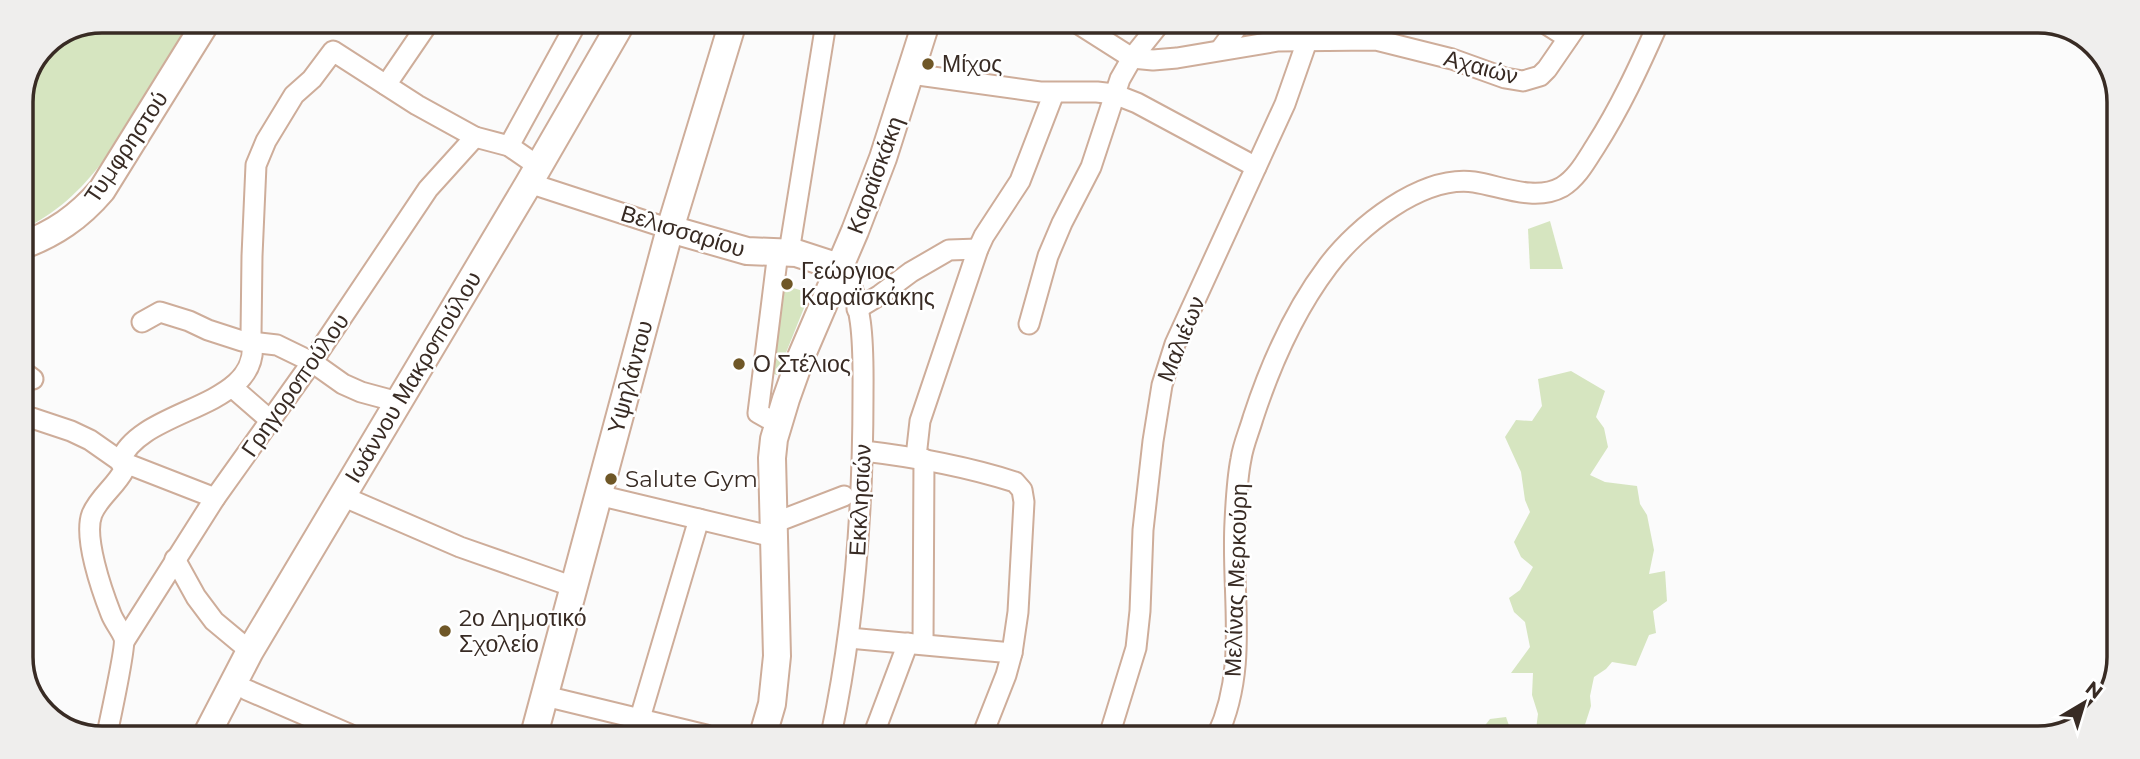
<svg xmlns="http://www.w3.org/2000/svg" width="2140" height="759" viewBox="0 0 2140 759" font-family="Montserrat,sans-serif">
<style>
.green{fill:#d6e5c0}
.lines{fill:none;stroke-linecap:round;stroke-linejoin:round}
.street-casing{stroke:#cead9a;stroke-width:23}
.secondary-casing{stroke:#cead9a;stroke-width:30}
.street{stroke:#fff;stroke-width:19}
.secondary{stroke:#fff;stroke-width:26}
.poi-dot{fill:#6f5727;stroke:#fff;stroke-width:2.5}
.labels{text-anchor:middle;stroke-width:5;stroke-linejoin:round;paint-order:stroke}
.poi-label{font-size:23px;fill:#382b24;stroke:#fff;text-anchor:start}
.street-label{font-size:23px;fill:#382b24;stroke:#fff}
.rim{fill:none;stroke:#382b24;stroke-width:3.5}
</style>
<rect width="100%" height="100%" fill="#fbfbfb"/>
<g class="green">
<path d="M 103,21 L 190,21 L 103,161 C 81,190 56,214 21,230 L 21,98 L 45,45 Z"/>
<polygon points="1245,23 1303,24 1294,35 1270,38 1240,29"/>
<polygon points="1550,221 1563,269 1530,269 1528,229"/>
<polygon points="783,285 810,293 777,375 771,373"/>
<polygon points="1571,371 1605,391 1596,417 1604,428 1608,447 1590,475 1605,482 1637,486 1640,504 1647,515 1654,550 1649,574 1665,571 1667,601 1653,611 1656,633 1649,635 1636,666 1612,662 1606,669 1594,677 1590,696 1591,706 1581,737 1535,737 1538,714 1532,695 1533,673 1511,673 1530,647 1525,622 1514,612 1509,598 1520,590 1533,567 1521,557 1514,542 1530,512 1525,500 1521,472 1505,437 1516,420 1532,421 1542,406 1538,379"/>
<polygon points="1506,717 1513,737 1476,737 1490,719"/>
</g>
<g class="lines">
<defs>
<g id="street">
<polyline points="1077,23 1132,58 1153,60 1177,58 1278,41 1376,40 1452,59 1505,78 1523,81 1540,76 1547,69 1578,24"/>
<polyline points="1546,24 1568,38"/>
<polyline points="1220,50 1240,23"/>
<polyline points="911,74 1040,92 1097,92 1114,94 1137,103 1256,167"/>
<polyline points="386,85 429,22"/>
<polyline points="509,146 577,22"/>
<polyline points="529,183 670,229"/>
<polyline points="778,252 758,413 778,424"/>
<polyline points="789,252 826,23"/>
<polyline points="857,309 880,295 911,272 949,250 978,249"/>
<polyline points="142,322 160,312 189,321 208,330 242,341 277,345 312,362 343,384 361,392 398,402"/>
<polyline points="1029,324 1048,256 1062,223 1091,167 1120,79 1132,58 1160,23"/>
<polyline points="21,370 33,379"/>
<polyline points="232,387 271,421"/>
<polyline points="21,418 32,418 71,431 90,440 120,461 215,498"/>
<path d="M 864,451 C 915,457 965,466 1015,482 L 1022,490 L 1024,502 L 1018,612 L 1012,653 L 1006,675 L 982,736"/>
<polyline points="916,457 920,421 978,249 984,236 1020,181 1054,93"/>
<polyline points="598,495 774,537"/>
<polyline points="342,496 460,547 574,587"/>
<polyline points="774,523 844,496"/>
<polyline points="175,559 196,597 214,621 250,651"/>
<polyline points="849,638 1012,653"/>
<polyline points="125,640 215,498 312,362 428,189 475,137"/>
<polyline points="923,644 924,459"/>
<polyline points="247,690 349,734"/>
<polyline points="545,696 706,735"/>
<polyline points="640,718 699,519"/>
<path d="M 107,734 C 110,720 126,646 124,638 C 121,630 114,622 111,614 C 102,591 83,537 92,514 C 99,497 116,486 124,470 L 120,461 C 142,405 268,410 251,335 L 252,256 L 256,165 L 266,141 L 294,95 L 312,79 L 333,51 L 417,105 L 475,137 L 509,146 L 538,166"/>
<path d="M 831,735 C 855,623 863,511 863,396 C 863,361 866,294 839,267"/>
<polyline points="873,736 908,643"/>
<polyline points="1109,736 1136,648 1140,611 1143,530 1153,441 1162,385 1175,344 1285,104 1313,24"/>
<path d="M 1217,736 C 1249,668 1231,595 1235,522 C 1236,501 1237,479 1241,459 C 1243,445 1249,432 1253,418 C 1270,366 1294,311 1328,266 C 1357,227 1422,175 1474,182 C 1501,186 1535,202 1562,187 C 1577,178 1586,161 1595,147 C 1620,108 1639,67 1658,24"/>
</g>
<g id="secondary">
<polyline points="670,229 747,251 796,253 839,267"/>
<path d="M 21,246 C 54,234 79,217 102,190 L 207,21"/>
<polyline points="207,734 250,651 529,183 622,22"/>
<polyline points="534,735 670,229 733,22"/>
<polyline points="763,735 772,704 777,656 772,458 774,439 786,399 801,357 855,231 883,158 926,23"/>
</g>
</defs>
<use href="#street" class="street-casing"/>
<use href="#secondary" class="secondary-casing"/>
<use href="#street" class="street"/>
<use href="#secondary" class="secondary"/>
</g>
<g class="poi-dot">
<circle cx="928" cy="64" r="7"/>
<circle cx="787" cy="284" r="7"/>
<circle cx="739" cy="364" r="7"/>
<circle cx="611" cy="479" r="7"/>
<circle cx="445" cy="631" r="7"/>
</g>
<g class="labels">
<g class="poi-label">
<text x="942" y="72">Μίχος</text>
<text x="801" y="279">Γεώργιος<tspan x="801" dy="26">Καραϊσκάκης</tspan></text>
<text x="753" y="372">Ο Στέλιος</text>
<text x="625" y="487">Salute Gym</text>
<text x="459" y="626">2ο Δημοτικό<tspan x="459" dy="26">Σχολείο</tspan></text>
</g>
<g class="street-label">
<text transform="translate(1481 67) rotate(15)" y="8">Αχαιών</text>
<text transform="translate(126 147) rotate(-56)" y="8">Τυμφρηστού</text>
<text transform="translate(875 175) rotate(-70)" y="8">Καραϊσκάκη</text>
<text transform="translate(683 231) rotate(17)" y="8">Βελισσαρίου</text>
<text transform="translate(1181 339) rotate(-68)" y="8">Μαλιέων</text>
<text transform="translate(413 377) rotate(-59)" y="8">Ιωάννου Μακροπούλου</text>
<text transform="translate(630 377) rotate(-75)" y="8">Υψηλάντου</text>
<text transform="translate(295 385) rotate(-55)" y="8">Γρηγοροπούλου</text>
<text transform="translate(860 500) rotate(-87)" y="8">Εκκλησιών</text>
<text transform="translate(1236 580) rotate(-88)" y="8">Μελίνας Μερκούρη</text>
</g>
</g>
<path d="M0 0H2140V759H0ZM102 33H2038A69 69 0 0 1 2107 102V657A69 69 0 0 1 2038 726H102A69 69 0 0 1 33 657V102A69 69 0 0 1 102 33Z" fill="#efeeed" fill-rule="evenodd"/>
<path class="rim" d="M102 33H2038A69 69 0 0 1 2107 102V657A69 69 0 0 1 2038 726H102A69 69 0 0 1 33 657V102A69 69 0 0 1 102 33Z"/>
<g transform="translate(2084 703) rotate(38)" stroke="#ffffff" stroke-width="5" paint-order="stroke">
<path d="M0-5L12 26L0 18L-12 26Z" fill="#382b24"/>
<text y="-10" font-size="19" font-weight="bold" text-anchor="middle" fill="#382b24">N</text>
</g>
</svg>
